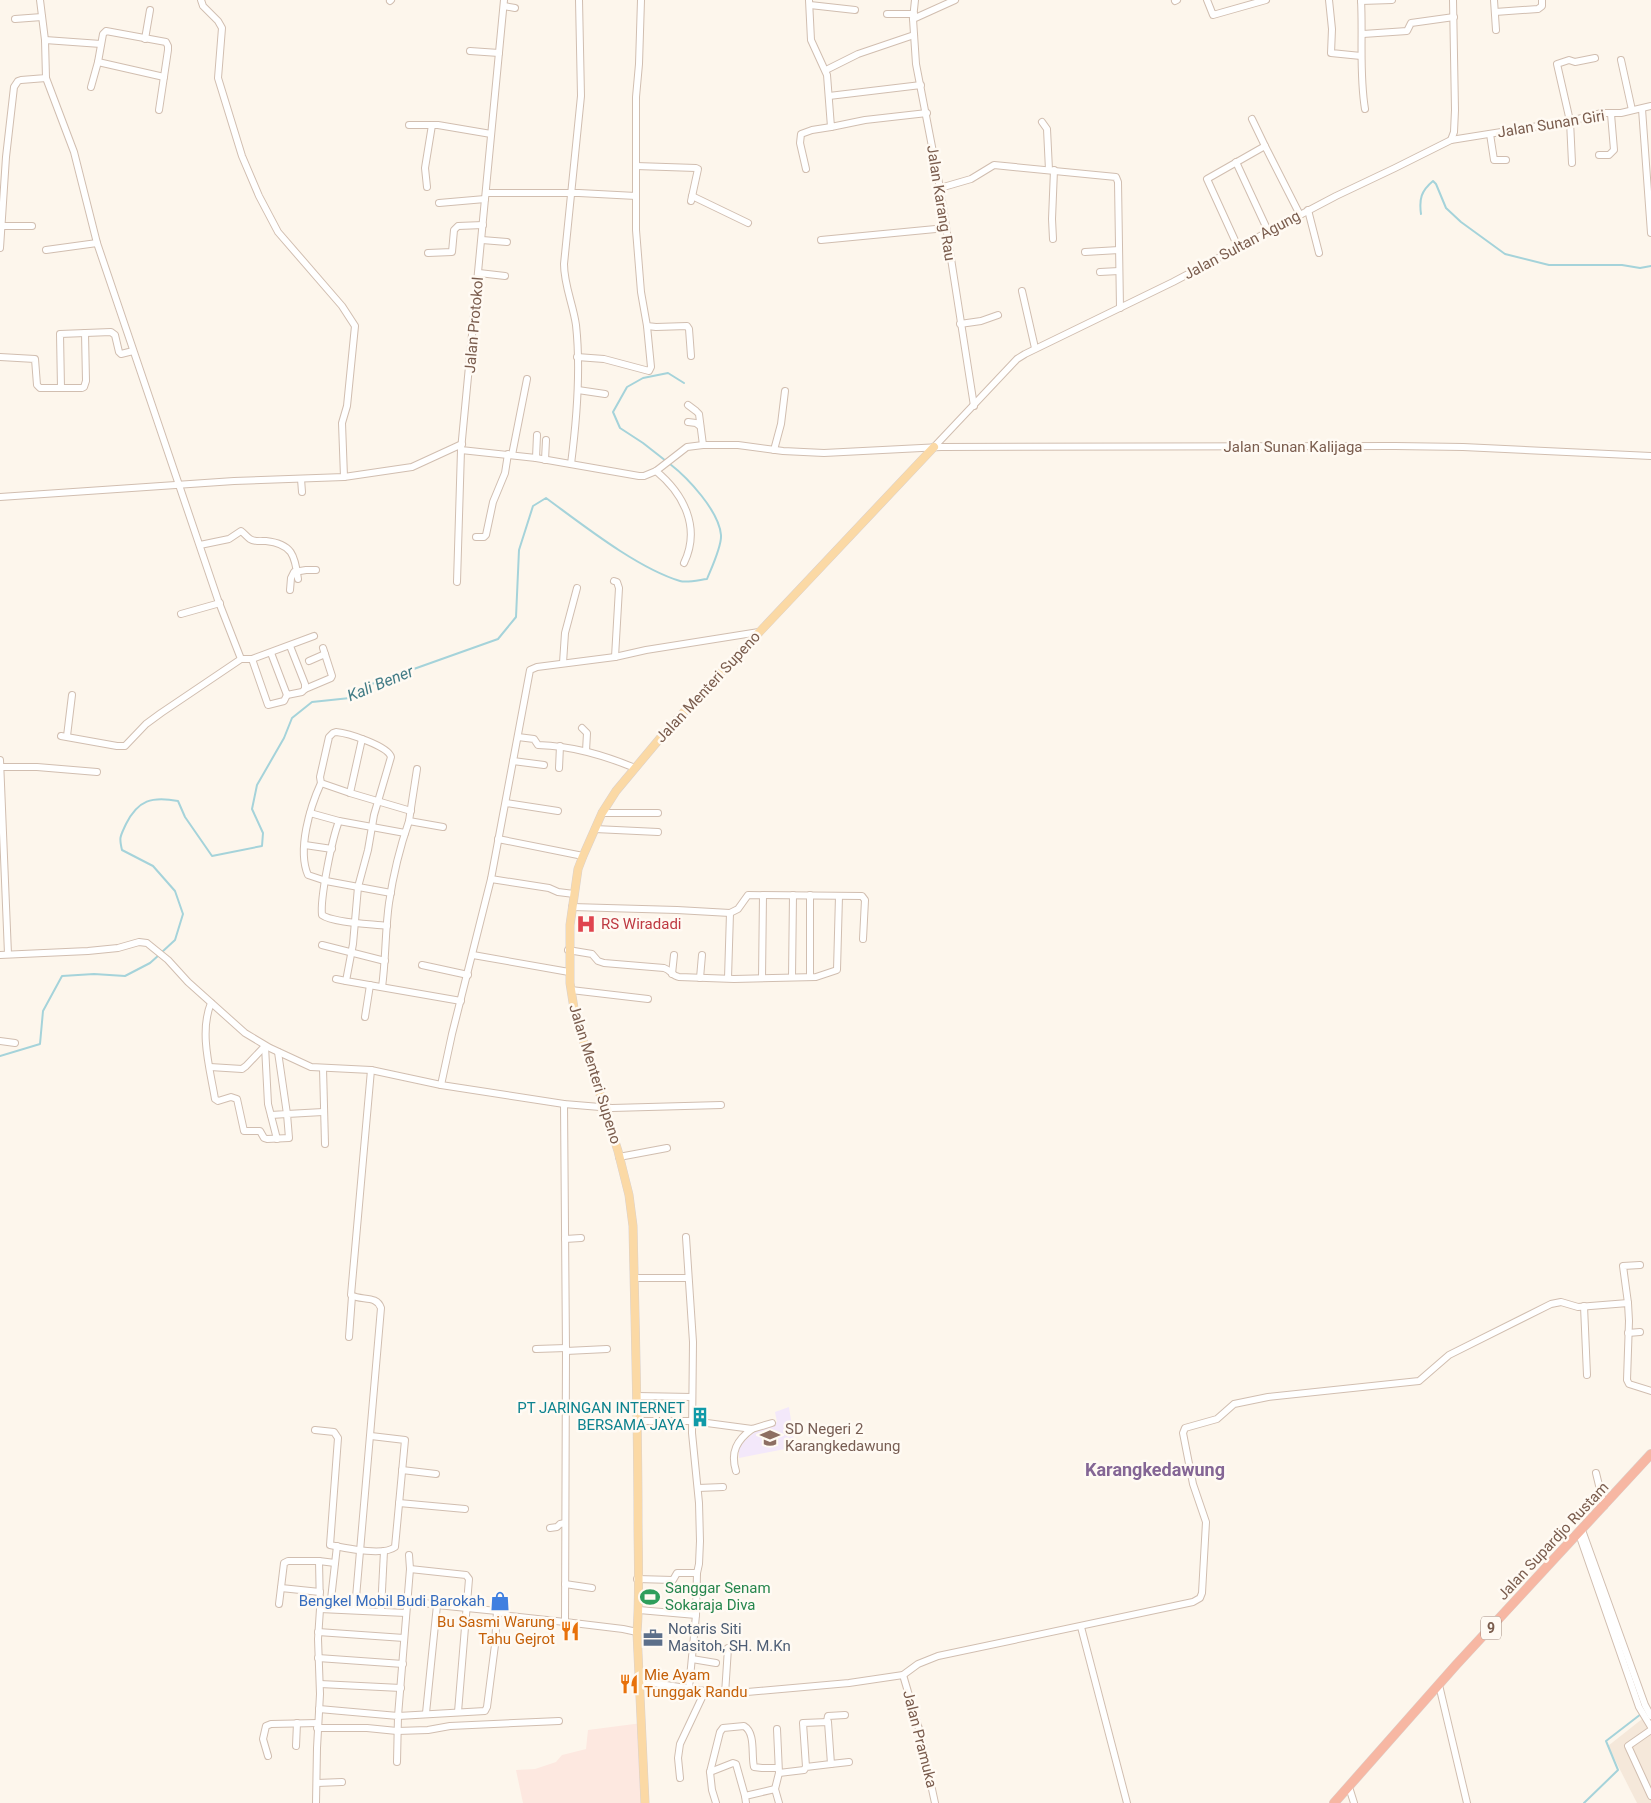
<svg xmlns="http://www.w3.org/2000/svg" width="1651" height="1803" viewBox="0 0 1651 1803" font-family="Roboto,sans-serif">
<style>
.residential{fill:#f5e8da}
.commercial{fill:#fde8e0}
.education{fill:#f3e8fa}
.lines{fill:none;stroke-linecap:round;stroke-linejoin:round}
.stream{stroke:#a5d3da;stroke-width:2}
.minor-casing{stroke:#d1beb0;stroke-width:8}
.major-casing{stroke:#dad1cd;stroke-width:9}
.highway-casing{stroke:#dad1cd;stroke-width:10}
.minor{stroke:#fff;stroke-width:6}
.major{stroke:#fbd9a5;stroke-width:8}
.highway{stroke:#f7b7a3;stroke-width:9}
.labels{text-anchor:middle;stroke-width:5;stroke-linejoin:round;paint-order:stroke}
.shield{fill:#fffaf3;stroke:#a28b7f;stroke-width:1}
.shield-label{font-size:14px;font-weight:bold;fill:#7a5c4d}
.street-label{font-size:15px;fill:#7a5c4d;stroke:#fffaf3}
.health-label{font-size:15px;fill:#be3a42;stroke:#fffaf3;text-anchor:start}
.culture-label{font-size:15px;fill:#0d838f;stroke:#fffaf3;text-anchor:end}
.education-label{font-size:15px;fill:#785e54;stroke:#fffaf3;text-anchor:start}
.leisure-label{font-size:15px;fill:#27864d;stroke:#fffaf3;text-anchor:start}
.shop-label{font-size:15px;fill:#366cbe;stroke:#fffaf3;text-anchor:end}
.food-label{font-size:15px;fill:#c56008;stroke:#fffaf3;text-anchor:end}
.service-label{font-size:15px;fill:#4e5e75;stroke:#fffaf3;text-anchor:start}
.water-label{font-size:16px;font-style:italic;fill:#437c86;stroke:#fffaf3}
.quarter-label{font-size:18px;font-weight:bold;fill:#846695;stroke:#fffaf3}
</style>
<rect width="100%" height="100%" fill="#fdf6ec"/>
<polygon class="residential" points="1651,1712 1651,1803 1637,1803 1608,1746"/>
<polygon class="commercial" points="642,1723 646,1803 523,1803 516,1770 535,1769 556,1762 562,1755 586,1749 588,1730"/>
<polygon class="education" points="789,1407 795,1447 739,1458 739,1446 760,1427 777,1422 775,1412"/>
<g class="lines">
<g class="stream">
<path d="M 1421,214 C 1419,199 1421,191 1433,181 L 1436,184 L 1446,208 L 1461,222 L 1505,254 L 1549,265 L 1622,265 L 1640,268 L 1651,266"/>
<polyline points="666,461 643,443 620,428 613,412 627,387 643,378 668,373 684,383"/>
<path d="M 162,952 L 175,940 L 183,914 L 175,891 L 153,866 L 122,850 C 119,837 120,837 126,824 C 138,800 152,796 178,801 L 185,817 L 212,856 L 262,846 L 263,833 L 252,809 L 257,785 L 284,738 L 292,718 L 312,702 L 350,698 L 366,686 L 498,639 L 516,617 L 519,550 L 533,506 L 546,498 C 583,525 637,568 680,581 C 687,583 699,580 707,579 C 711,569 722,546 721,535 C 719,511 688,478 670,464"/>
<polyline points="0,1056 40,1044 43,1011 62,976 94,974 125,976 150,963 159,955"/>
<polyline points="1584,1803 1618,1770 1606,1741 1641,1714"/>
</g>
<defs>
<g id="minor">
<polyline points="201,0 203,6 218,21 222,28 218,78 242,156 259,196 278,232 342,306 355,326 347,406 342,423 344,477"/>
<polyline points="504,0 461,450 536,458 639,476 644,476 656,471 687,447 703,445 738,445 783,451 824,453 941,447 1395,446 1463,447 1651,456"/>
<polyline points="641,0 639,64 636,97 636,230 641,292 647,326 656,327 687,326 689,329 691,356"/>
<polyline points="809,0 811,40 827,75 831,127 865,120 927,113"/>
<polyline points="915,0 913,19 916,64 940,188 974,406"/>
<polyline points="1207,0 1213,15 1266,0"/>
<polyline points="1329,0 1332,29 1331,53 1361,56"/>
<path d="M 1361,0 C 1363,36 1359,73 1365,109"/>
<polyline points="1494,0 1496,30"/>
<polyline points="390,1 391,0"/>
<polyline points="1175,1 1177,0"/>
<polyline points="1361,1 1392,0"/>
<polyline points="810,5 855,10"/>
<polyline points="504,6 515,8"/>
<polyline points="1495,12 1538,9 1542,6 1542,0"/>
<polyline points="887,14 914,14"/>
<polyline points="15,19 42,17"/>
<polyline points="913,19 955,0"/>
<polyline points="1363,34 1407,31 1411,23 1454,17"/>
<polyline points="145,39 150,10"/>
<polyline points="45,40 101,44"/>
<polyline points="470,51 499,53"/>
<polyline points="1621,60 1632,110"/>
<polyline points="98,62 164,77"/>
<polyline points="826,70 858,54 914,35"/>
<polyline points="46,78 74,152 97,243 218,600 241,659"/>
<polyline points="91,87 98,62 103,34 106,31 166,42 168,46 168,50 159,110"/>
<polyline points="829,96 921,85"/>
<polyline points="1642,109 1651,233"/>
<polyline points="1252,119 1265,146"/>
<polyline points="1042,122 1047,129 1049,170"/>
<polyline points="409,125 438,125 491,134"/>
<polyline points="1490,134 1494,160 1506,160"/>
<polyline points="1451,140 1570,121 1602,113 1621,113 1651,106"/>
<polyline points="1599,155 1609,155 1614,150 1611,114"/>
<polyline points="1236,162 1268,231"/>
<polyline points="1572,163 1570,121 1557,64 1569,60 1575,62 1595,58"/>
<polyline points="636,166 696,168 698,169 691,201"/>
<polyline points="806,169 800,143 801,134 812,130 831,127"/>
<polyline points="427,187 425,168 432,125"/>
<polyline points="940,188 971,179 994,165 1116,177 1118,182 1120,308"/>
<polyline points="486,193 579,193 636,196"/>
<polyline points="692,196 748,223"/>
<polyline points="439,203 485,199"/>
<polyline points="1308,210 1319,253"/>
<polyline points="2,226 32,226"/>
<polyline points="1053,239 1052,219 1054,170"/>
<polyline points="482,240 507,242"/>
<polyline points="821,240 946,228"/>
<polyline points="1238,247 1207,179 1265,146 1300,215"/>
<polyline points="0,248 6,157 14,87 18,81 21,80 46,78 45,40 40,0"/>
<polyline points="46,250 97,243"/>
<polyline points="1085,252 1119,250"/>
<polyline points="428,253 452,252 454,230 458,226 483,225"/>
<polyline points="1100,272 1119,271"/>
<polyline points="479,273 505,276"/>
<polyline points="1022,291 1035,348"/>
<polyline points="960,324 981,321 998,315"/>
<polyline points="0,357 35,359 37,385 40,388 82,388 84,387 86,381 85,333"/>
<polyline points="577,357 604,359 649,371 651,367 647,326"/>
<polyline points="61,388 60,334 111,332 115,335 119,352 121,354 133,351"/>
<polyline points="578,390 605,394"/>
<polyline points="688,405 696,411 699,414 703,445"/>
<polyline points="688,422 696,423 700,426"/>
<polyline points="934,447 1017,359 1025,354 1173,282 1336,196 1395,168 1451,140 1454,132 1455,110 1453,0"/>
<polyline points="774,450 781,424 785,391"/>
<polyline points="512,455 527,379"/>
<polyline points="536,458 537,435"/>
<polyline points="545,460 546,440"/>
<path d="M 571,464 C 577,418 581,371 576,325 C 573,304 564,285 564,264 L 581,96 L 579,0"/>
<path d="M 656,471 C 684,494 701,528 684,563"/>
<polyline points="301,479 302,492"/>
<polyline points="0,497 234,481 344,477 412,467 462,444"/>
<polyline points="476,537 484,537 486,535 493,502 505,473 508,454"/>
<path d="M 200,545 L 229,539 L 241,531 C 244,533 247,537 250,539 C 254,542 261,541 266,541 C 292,544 295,555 298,579"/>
<polyline points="614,581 617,582 619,588 615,657"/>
<polyline points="457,582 461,450"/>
<polyline points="290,590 291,578 294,572 306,570 316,570"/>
<polyline points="181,614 220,603"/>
<polyline points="271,653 287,695 302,692 305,689 305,684 290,646"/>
<polyline points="252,659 268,705 284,701 287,695"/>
<polyline points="309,661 325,654"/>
<polyline points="563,663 565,633 577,588"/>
<polyline points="305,689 331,678 332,676 323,648"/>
<polyline points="582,728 587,733 586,751"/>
<polyline points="61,736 117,746 125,746 146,724 161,713 241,659 252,659 314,636"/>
<polyline points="67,736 72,695"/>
<path d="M 518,737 L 534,739 L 538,745 C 573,746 603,755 635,768"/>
<polyline points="362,739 350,793 411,811"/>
<polyline points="0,760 8,954"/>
<polyline points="513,761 544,765"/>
<polyline points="1,767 37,767 97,772"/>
<polyline points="559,768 560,746"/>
<path d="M 321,783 C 310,807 297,850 308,875 L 326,881 L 391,893"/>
<path d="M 350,793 L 321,783 L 320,777 L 329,737 L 333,733 L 336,732 C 348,733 388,746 391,757 L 374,815 L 368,850 L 358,887 L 353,944 L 346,981 L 461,1001"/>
<polyline points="506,803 558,811"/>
<polyline points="310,813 339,821"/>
<polyline points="602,813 658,813"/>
<polyline points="409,821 417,769"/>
<polyline points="595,829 658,832"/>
<polyline points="498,839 583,856"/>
<polyline points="305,845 332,849"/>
<polyline points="491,879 549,888 558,892 574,894"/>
<polyline points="572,907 677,910 730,913 738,909 748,895 862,896 865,900 863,939"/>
<path d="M 387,926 C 372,924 333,923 322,915 C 320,898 332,839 339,821 L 405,833"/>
<polyline points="322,945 385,961"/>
<path d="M 568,950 L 592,954 L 598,961 L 604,963 L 664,968 C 671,970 672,976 679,977 L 734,979 L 816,977 L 837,970 L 839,896"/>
<polyline points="0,955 88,951 118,948 139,942 147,943 168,960 188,982 245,1033 270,1048 311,1067 371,1070 441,1085 564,1104 612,1108 721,1105"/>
<polyline points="473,955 569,972"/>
<polyline points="422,965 468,975"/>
<polyline points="672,974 674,955"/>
<polyline points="792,977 793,895"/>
<polyline points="810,977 810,895"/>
<polyline points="700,978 702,955"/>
<polyline points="728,978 730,913"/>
<polyline points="762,978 763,895"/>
<polyline points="336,979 346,981"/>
<path d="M 382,987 C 386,959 385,931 389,903 C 393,876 400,847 409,821 L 443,827"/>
<polyline points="571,990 648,999"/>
<path d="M 211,1003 C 199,1032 210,1069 215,1099 L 218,1101 L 231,1097 L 237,1099 L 244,1131 L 260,1131 L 264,1138 L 267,1139 L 289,1138 L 287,1114 L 323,1112"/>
<polyline points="365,1017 370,985"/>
<polyline points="0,1041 15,1043"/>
<polyline points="265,1046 268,1104 277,1139"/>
<polyline points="210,1067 242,1069 246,1066 265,1046"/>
<polyline points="323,1068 325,1144"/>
<polyline points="441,1085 452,1034 491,879 530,670 537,667 615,657 646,650 759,632"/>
<polyline points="271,1115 287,1114 278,1052"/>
<polyline points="619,1157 667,1148"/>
<polyline points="686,1237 693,1342 692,1433 699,1503 700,1541 699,1564 697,1573 696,1615"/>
<polyline points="565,1239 581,1238"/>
<polyline points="634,1278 688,1278"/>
<polyline points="1628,1303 1623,1266 1640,1265"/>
<polyline points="1584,1306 1587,1375"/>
<polyline points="1628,1333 1640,1332"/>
<polyline points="349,1337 352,1296"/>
<polyline points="536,1349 566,1348"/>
<polyline points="566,1351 607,1349"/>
<polyline points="637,1396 692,1397"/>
<polyline points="636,1421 692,1421 752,1429 772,1423"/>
<path d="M 315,1430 L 334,1432 L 338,1438 L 330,1545 C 344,1548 384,1556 395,1547 L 405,1440 L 371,1436"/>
<polyline points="402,1470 436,1474"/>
<path d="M 736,1471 C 730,1452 737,1440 752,1429"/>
<polyline points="1596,1473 1604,1506"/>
<polyline points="698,1488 723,1487"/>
<polyline points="399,1503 465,1509"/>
<polyline points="550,1528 557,1527 560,1524 565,1523"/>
<polyline points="1582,1530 1645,1705 1651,1716"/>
<polyline points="1579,1534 1639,1707 1651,1727"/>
<polyline points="409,1555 410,1569 398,1716 485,1711 487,1707 495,1645 497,1611"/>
<polyline points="319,1561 335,1563"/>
<polyline points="410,1569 466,1575 469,1579 458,1712"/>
<polyline points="637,1579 673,1580 677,1573 697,1573"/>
<polyline points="565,1584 592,1588"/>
<polyline points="281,1588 320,1592"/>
<polyline points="407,1600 437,1605 497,1611 510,1616 565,1622 566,1351 564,1104"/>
<polyline points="279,1604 284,1563 288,1561 319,1561 320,1609 318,1639 320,1694 317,1748 316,1803"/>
<polyline points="330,1608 337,1546"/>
<polyline points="320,1609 406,1613"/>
<path d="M 355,1609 L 381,1308 C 377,1295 361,1301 351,1295 L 371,1070"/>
<polyline points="381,1610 384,1551"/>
<polyline points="639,1610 696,1615 689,1688"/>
<polyline points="565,1622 623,1629 637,1632"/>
<polyline points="1081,1627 1127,1803"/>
<polyline points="318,1632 404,1638"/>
<polyline points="318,1658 403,1664"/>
<polyline points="692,1659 716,1663"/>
<polyline points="903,1675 919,1729 935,1803"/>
<polyline points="640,1681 725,1694 849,1683 903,1675 918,1664 938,1656 1193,1602 1200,1598 1202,1593 1206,1522 1193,1484 1183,1433 1185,1428 1217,1419 1234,1404 1268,1397 1419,1381 1449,1355 1551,1304 1561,1302 1578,1307 1628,1303 1629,1321 1627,1380 1629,1384 1651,1391"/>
<polyline points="320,1684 401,1688"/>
<polyline points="1439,1685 1467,1803"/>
<polyline points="725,1694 728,1648"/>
<polyline points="319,1709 398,1716 397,1762"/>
<polyline points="426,1713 437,1605"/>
<polyline points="827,1721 828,1716 845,1715"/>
<polyline points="317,1728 367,1728 397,1731 428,1730 450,1726 559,1721"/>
<polyline points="1651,1730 1628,1746 1651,1796"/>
<polyline points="296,1746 297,1723"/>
<polyline points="268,1756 263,1739 266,1726 271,1724 318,1723"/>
<polyline points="831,1764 849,1762"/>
<polyline points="710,1772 733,1763 736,1764 745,1796"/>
<polyline points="779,1773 804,1770 806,1767 831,1764 828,1722 803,1723 806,1767"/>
<polyline points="680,1778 678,1758 680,1744 705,1691"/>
<polyline points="317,1783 342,1782"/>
<polyline points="1349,1787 1354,1803"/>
<polyline points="775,1789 779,1773 777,1729"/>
<path d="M 716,1803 L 712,1790 L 710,1772 L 720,1732 L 723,1728 L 744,1726 C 756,1733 751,1755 754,1767 L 762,1768 L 778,1768"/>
<polyline points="746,1803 745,1796 775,1789 779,1803"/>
</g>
<path id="major" d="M 645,1803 L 637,1632 C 640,1595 638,1556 638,1518 C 638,1421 635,1323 633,1226 L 629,1195 L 618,1151 L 575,1015 L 570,983 L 570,925 L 578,869 L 583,856 L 602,813 L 616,791 L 667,730 L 934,447"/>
<polyline id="highway" points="1334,1803 1456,1665 1651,1454"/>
</defs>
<use href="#minor" class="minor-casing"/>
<use href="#major" class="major-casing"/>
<use href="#highway" class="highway-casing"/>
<use href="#minor" class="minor"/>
<use href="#major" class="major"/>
<use href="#highway" class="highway"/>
</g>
<defs>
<symbol id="hospital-bare" viewBox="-9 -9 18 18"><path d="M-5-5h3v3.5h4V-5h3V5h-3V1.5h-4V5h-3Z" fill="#e0444e" stroke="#fffaf3" stroke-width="2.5" paint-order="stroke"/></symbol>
<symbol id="building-bare" viewBox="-9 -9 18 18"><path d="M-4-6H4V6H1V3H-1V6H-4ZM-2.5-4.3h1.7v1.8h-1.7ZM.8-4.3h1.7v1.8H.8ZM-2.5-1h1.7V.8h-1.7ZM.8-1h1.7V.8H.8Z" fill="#0f9aa8" stroke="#fffaf3" stroke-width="2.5" paint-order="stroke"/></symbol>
<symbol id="school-bare" viewBox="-9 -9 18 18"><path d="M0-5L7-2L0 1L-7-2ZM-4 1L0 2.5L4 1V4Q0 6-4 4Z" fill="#8d6e63" stroke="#fffaf3" stroke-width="2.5" paint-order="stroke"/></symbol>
<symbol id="stadium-bare" viewBox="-9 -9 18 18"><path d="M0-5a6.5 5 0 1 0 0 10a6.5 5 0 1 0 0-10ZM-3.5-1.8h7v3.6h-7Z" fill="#2e9e5b" stroke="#fffaf3" stroke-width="2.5" paint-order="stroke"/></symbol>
<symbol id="shop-bare" viewBox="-9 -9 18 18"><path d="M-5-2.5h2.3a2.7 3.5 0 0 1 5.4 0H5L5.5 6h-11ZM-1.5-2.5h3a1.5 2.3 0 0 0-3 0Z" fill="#3f7fe0" stroke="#fffaf3" stroke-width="2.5" paint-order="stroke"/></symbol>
<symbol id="restaurant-bare" viewBox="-9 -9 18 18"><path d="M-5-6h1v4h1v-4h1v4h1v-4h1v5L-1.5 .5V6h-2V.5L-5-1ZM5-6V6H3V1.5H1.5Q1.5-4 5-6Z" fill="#e8710a" stroke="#fffaf3" stroke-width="2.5" paint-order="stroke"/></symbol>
<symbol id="office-bare" viewBox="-9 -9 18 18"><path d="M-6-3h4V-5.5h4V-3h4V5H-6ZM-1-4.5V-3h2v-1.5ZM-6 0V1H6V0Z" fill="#5c6f8a" stroke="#fffaf3" stroke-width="2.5" paint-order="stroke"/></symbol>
</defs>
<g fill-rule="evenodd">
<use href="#hospital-bare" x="572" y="910" width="28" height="28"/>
<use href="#building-bare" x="686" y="1403" width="28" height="28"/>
<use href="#school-bare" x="756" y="1424" width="28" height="28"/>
<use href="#stadium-bare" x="636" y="1583" width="28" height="28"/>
<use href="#shop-bare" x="486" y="1587" width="28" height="28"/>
<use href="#restaurant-bare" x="556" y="1617" width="28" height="28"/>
<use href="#office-bare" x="639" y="1624" width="28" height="28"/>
<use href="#restaurant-bare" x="615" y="1670" width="28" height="28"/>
</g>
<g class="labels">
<rect class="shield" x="1481" y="1616.5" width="20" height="23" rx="4"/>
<g class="shield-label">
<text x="1491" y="1633">9</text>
</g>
<g class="street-label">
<text transform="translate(1551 124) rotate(-9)" y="5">Jalan Sunan Giri</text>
<text transform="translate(941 203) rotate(81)" y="5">Jalan Karang Rau</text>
<text transform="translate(1242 245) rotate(-28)" y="5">Jalan Sultan Agung</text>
<text transform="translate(474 325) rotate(-85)" y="5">Jalan Protokol</text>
<text x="1293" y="452">Jalan Sunan Kalijaga</text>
<text transform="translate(708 687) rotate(-47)" y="5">Jalan Menteri Supeno</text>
<text transform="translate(595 1074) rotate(73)" y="5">Jalan Menteri Supeno</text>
<text transform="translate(1553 1541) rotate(-47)" y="5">Jalan Supardjo Rustam</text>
<text transform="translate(920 1739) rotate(76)" y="5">Jalan Pramuka</text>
</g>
<g class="health-label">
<text x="601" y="929">RS Wiradadi</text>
</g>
<g class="culture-label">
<text x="685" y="1413">PT JARINGAN INTERNET<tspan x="685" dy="17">BERSAMA JAYA</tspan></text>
</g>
<g class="education-label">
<text x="785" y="1434">SD Negeri 2<tspan x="785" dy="17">Karangkedawung</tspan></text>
</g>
<g class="leisure-label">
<text x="665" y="1593">Sanggar Senam<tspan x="665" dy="17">Sokaraja Diva</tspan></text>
</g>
<g class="shop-label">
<text x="485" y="1606">Bengkel Mobil Budi Barokah</text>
</g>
<g class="food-label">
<text x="555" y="1627">Bu Sasmi Warung<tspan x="555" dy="17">Tahu Gejrot</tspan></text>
<text x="644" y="1680" text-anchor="start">Mie Ayam<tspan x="644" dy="17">Tunggak Randu</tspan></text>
</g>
<g class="service-label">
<text x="668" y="1634">Notaris Siti<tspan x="668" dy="17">Masitoh, SH. M.Kn</tspan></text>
</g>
<g class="water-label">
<text transform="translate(380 683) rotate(-22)" y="6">Kali Bener</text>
</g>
<g class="quarter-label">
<text x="1155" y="1476">Karangkedawung</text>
</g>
</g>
</svg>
